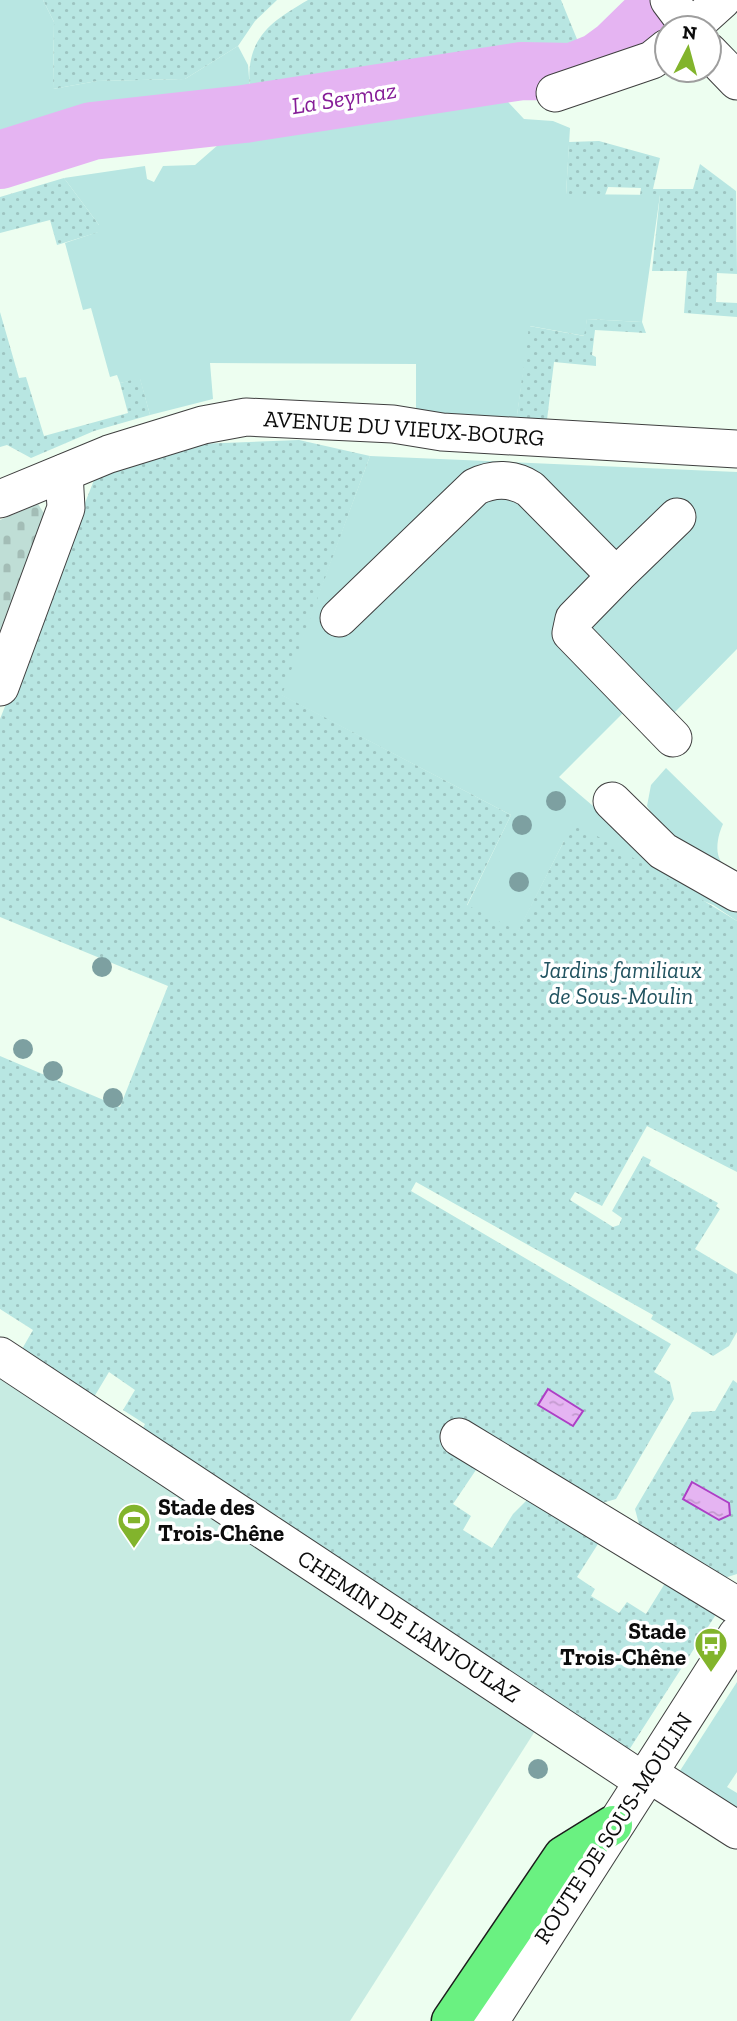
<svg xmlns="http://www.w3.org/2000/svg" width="737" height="2021" viewBox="0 0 737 2021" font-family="'Zilla Slab',serif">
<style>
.grass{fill:#b8e6e2}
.cemetery{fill:url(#cemetery-stones)}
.garden{fill:url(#garden-dots)}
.pitch{fill:#c7ebe2}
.water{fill:url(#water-ripples);stroke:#ad3fc5;stroke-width:2}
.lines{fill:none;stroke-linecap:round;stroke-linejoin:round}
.river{stroke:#e5b4f2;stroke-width:58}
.minor-casing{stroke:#3f3f3f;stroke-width:39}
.major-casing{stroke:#1d1d1d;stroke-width:41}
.minor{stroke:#fff;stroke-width:37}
.major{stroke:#6af181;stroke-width:38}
.tree{fill:#7da0a1}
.labels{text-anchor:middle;stroke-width:7;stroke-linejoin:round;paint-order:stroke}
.street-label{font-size:23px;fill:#0c0c0c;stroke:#fff}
.park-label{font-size:23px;font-style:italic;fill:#215360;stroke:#fff}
.poi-label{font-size:23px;font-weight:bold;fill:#0c0c0c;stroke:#fff;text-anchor:start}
.water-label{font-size:24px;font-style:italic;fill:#851d97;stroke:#fff}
</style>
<defs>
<pattern id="cemetery-stones" width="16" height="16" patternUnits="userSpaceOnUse" patternTransform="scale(1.75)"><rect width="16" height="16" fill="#bfded6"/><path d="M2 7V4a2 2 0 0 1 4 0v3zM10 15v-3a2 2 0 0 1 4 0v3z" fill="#a3bdb6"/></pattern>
<pattern id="garden-dots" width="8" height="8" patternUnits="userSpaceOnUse" patternTransform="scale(1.75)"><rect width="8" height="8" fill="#b8e6e2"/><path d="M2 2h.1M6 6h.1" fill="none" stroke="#9dc4c1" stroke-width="1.8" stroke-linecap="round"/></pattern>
<pattern id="water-ripples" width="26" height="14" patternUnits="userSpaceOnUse" patternTransform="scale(1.75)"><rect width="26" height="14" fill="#e5b4f2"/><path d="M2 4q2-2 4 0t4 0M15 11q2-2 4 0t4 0" fill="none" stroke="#c39ace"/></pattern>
</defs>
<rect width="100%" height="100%" fill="#edfef0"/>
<g class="grass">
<polygon points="0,0 43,0 54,22 53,89 97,81 185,79 238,46 248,65 250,90 114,106 0,146"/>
<polygon points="508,102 524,119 553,121 570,128 566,194 660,195 642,322 587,319 585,336 530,326 516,422 416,416 416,364 210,363 213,399 150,415 140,379 120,383 117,375 110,377 91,308 83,310 65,243 98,232 99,225 64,178 145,166 147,179 154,182 163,166 195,165 226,138"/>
<polygon points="370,456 737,472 737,649 672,715 645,691 559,777 660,863 737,905 737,921 713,905 564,841 518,932 467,906 511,815 281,695"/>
<path d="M 666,768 L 723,824 C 716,839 711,867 737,871 L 737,879 L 664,833 L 647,806 L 651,785 Z"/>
<polygon points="737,1682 737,1772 727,1787 737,1793 737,1816 676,1777"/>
</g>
<polygon class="cemetery" points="38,504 49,521 0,657 0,520"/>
<g class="garden">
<polygon points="43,0 277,0 255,21 238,46 185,79 97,81 53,89 54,22"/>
<path d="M 308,0 L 561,0 L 579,44 L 538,57 L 512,57 L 250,90 C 245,40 268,23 308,0 Z"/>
<polygon points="599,141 660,158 653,189 693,189 700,164 736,191 737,274 717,273 716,302 737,303 737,317 684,313 687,271 652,271 660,195 640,195 641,188 608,187 605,195 566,195 569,142"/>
<polygon points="64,178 99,225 99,232 57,245 50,220 0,233 0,197"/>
<polygon points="0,312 19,378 26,377 44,436 128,413 120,383 140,378 150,415 94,431 31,458 7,445 0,447"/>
<polygon points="587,319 642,322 646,333 595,330 592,355 596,357 596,366 554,362 546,428 516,422 529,326 584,336"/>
<polygon points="299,440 370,456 282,695 511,815 467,905 518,931 564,841 579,825 737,921 737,1172 647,1126 602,1206 575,1192 570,1200 613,1227 619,1225 622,1218 612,1211 643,1156 651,1160 649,1165 718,1203 716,1206 720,1209 695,1249 737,1274 737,1332 729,1346 713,1356 651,1319 653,1315 416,1182 411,1191 671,1344 654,1372 670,1382 674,1399 616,1499 595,1505 480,1464 453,1504 471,1516 463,1530 492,1548 513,1514 532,1495 603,1536 577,1577 595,1589 591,1596 619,1613 627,1602 646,1614 667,1580 706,1599 715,1616 629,1750 623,1753 294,1536 279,1516 250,1510 143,1428 145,1424 123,1410 135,1390 109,1372 91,1402 18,1356 33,1330 0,1309 0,1056 120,1107 168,986 0,917 0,719 96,475 195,444"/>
<polygon points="733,1380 737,1383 737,1574 721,1579 640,1528 635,1509 692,1412 715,1411"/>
</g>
<polygon class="pitch" points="0,1372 537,1728 350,2021 0,2021"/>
<g class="water">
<polygon points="548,1389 583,1411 573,1426 538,1405"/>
<polygon points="692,1482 729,1503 730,1515 719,1520 683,1499"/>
</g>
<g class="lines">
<polyline class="river" points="0,160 92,131 244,114 522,71 573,72 598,62 617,48 666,0"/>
<defs>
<g id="minor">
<polyline points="669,0 690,28"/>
<polyline points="691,28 722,0"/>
<polyline points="709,52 737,81"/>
<polyline points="555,93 652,60 667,48"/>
<polyline points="0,499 109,454 203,425 246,417 393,424 442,432 737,449"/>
<polyline points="616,576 677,517"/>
<path d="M 339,618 L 475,487 C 493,478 513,478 530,489 L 616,576 L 574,619 L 571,633 L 673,738"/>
<polyline points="0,687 66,508 64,473"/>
<polyline points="612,801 663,851 737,893"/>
<polyline points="0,1356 643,1781"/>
<polyline points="459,1437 737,1606"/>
<polyline points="648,1773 737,1830"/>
<polyline points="490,2021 737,1635"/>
</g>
<polyline id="major" points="451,2021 563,1856 613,1825"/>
</defs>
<use href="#minor" class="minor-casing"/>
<use href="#major" class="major-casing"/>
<use href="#minor" class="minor"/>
<use href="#major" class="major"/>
</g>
<g class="tree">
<circle cx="556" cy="801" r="10"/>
<circle cx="522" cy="825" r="10"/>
<circle cx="519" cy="882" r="10"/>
<circle cx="102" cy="967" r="10"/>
<circle cx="23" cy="1049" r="10"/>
<circle cx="53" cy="1071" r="10"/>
<circle cx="113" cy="1098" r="10"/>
<circle cx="538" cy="1769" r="10"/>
</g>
<defs>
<symbol id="stadium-pin" viewBox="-11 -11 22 30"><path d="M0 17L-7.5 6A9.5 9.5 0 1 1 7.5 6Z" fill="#82b42c" stroke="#fff"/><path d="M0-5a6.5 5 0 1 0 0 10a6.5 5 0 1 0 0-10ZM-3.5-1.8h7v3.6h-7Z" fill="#fff"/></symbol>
<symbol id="bus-pin" viewBox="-11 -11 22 30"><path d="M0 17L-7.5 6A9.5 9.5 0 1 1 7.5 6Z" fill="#82b42c" stroke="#fff"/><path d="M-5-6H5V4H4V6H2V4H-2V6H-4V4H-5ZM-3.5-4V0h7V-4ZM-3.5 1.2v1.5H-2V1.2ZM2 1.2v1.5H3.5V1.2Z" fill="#fff"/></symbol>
</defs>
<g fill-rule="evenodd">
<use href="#stadium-pin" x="115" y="1501" width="38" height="52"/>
<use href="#bus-pin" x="692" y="1625" width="38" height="52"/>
</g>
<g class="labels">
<g class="street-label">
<text transform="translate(404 428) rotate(4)" y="8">AVENUE DU VIEUX-BOURG</text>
<text transform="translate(409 1626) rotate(33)" y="8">CHEMIN DE L'ANJOULAZ</text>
<text transform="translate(613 1828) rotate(-57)" y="8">ROUTE DE SOUS-MOULIN</text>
</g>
<g class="park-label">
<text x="621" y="978">Jardins familiaux<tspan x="621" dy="26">de Sous-Moulin</tspan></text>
</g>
<g class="poi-label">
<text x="158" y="1515">Stade des<tspan x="158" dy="26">Trois-Chêne</tspan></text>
<text x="686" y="1639" text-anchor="end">Stade<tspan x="686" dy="26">Trois-Chêne</tspan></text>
</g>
<g class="water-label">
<text transform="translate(344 98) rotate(-9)" y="8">La Seymaz</text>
</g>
</g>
<g transform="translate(688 49) rotate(6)"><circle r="33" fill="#ffffff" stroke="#9e9e9e" stroke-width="2"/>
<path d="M0-5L12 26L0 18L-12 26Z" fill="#82b42c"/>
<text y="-10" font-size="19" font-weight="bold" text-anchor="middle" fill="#0c0c0c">N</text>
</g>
</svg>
